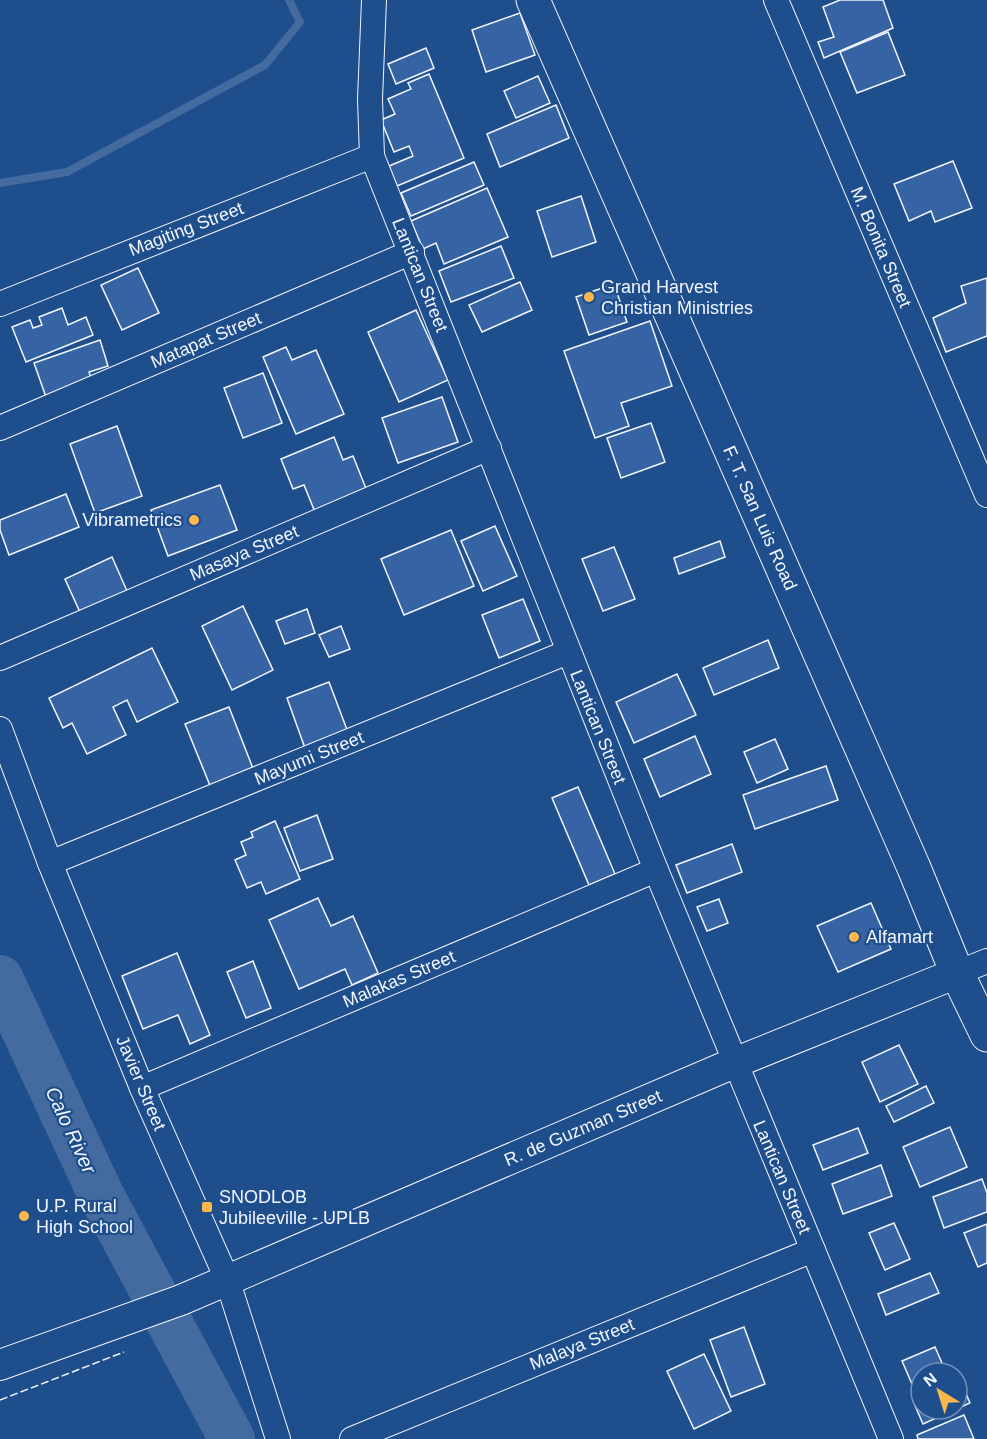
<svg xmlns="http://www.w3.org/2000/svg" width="987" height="1439" viewBox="0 0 987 1439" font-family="Arial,sans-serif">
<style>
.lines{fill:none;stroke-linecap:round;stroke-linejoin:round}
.stream{stroke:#446ba0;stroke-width:8}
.river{stroke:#446ba0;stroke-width:46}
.building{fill:#3563a3;stroke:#f2f6ff;stroke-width:1.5}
.minor-casing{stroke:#f2f6ff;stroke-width:26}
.tertiary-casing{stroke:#f2f6ff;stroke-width:32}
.secondary-casing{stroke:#f2f6ff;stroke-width:35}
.minor{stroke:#1f4e8c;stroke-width:24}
.tertiary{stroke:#1f4e8c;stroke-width:30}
.secondary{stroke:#1f4e8c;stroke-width:33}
.fence{stroke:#f2f6ff;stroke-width:1.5;stroke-dasharray:8 3;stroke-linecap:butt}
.poi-dot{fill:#ffb74d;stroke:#1f4e8c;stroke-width:2}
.labels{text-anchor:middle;stroke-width:4.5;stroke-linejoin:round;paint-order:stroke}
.street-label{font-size:18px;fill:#f2f6ff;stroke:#1f4e8c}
.poi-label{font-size:18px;fill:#f2f6ff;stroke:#1f4e8c;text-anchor:start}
.water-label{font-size:20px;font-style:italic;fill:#f2f6ff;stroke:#1f4e8c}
</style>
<rect width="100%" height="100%" fill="#1f4e8c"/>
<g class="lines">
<polyline class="stream" points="0,183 67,172 265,65 300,22 289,0"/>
<polyline class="river" points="0,978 101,1195 232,1439"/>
</g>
<g class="building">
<polygon points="840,0 883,0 893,28 824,58 818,42 834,37 823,7"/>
<polygon points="520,13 535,55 486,72 472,30"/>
<polygon points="888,32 905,75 857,93 840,52"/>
<polygon points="426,48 434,68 396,84 388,64"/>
<polygon points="429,74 464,158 397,186 389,166 413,156 409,146 394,152 381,120 395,114 388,99 411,89 408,83"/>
<polygon points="538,76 550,103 516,118 504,91"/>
<polygon points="556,105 569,138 500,167 487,134"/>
<polygon points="953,161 972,208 935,222 931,211 909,221 894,184"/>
<polygon points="474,162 484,185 411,216 401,193"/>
<polygon points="487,188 508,237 444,264 436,243 423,249 411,221"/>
<polygon points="581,196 596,242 552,257 537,211"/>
<polygon points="501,246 514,278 451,302 439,271"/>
<polygon points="138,268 159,313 122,330 101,285"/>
<polygon points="987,278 987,336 946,352 933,318 966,303 961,286"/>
<polygon points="520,282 532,310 482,332 469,305"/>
<polygon points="614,284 627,322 589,335 576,297"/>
<polygon points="62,308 68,325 86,317 93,335 26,362 12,327 30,320 33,328 42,325 39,317"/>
<polygon points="416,310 448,380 399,402 368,332"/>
<polygon points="650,321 672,386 621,403 629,426 595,438 564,351"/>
<polygon points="100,340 108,366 89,372 92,381 46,397 34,363"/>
<polygon points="286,347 292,360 316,350 344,414 296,434 263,357"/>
<polygon points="263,373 282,423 243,438 224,388"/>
<polygon points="442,397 458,442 398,463 382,418"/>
<polygon points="651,423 665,462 621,478 607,438"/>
<polygon points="117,426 142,496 95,513 70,444"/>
<polygon points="334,437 343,460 353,456 367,491 315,512 304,485 293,489 281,459"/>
<polygon points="220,485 237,530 168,556 151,510"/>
<polygon points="66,494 79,527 9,555 0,530 0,520"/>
<polygon points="495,526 517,576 483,591 461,541"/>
<polygon points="451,530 474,586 404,615 381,559"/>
<polygon points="720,541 725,557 679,574 674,558"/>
<polygon points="614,547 635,599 603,611 582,559"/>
<polygon points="112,557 131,600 84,621 65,579"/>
<polygon points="523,599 540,641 499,658 482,615"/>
<polygon points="243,606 273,670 232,690 202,626"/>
<polygon points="307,609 315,633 285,644 276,621"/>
<polygon points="341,626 350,649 329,657 319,635"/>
<polygon points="768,640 779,668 714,695 703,668"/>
<polygon points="152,648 178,702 137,722 127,700 113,707 126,735 87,754 72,723 63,728 49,698"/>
<polygon points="677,674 696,715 634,743 616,702"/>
<polygon points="329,682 349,735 306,751 287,698"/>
<polygon points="229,707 254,771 211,788 185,724"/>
<polygon points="695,736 711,774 660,797 644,759"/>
<polygon points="775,739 788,769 757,783 744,752"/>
<polygon points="826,766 838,800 755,829 743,795"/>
<polygon points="578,787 615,874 589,885 552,798"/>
<polygon points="317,815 333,859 300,871 284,828"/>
<polygon points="275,821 300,879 266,894 261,882 247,888 235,860 246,855 241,842 253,837 251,832"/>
<polygon points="732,844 742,872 687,893 676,865"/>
<polygon points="318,898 331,926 353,916 378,973 352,985 345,969 299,989 269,920"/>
<polygon points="719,899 728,923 707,931 697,907"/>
<polygon points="871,903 891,949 838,972 817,926"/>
<polygon points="177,953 210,1035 190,1044 178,1015 143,1029 122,976"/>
<polygon points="253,961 271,1008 246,1018 227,972"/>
<polygon points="899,1045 918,1084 880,1102 862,1062"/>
<polygon points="926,1086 934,1103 894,1122 886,1106"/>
<polygon points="950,1127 967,1167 920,1187 903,1147"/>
<polygon points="858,1128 868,1153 823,1170 813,1145"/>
<polygon points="881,1165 892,1196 843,1214 832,1184"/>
<polygon points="982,1179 987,1193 987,1212 944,1228 933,1197"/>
<polygon points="894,1223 910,1259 885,1270 869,1233"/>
<polygon points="987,1224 987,1263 978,1267 964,1233"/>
<polygon points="930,1273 939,1293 886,1315 878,1294"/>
<polygon points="744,1327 765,1384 731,1397 710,1340"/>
<polygon points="935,1347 945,1370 921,1373 921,1380 912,1384 902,1361"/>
<polygon points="704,1354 731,1411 694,1429 667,1371"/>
<polygon points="960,1380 970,1403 957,1409 957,1382"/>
<polygon points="921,1398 921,1409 956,1409 923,1424 913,1401"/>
<polygon points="964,1415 974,1439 918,1439 917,1435"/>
</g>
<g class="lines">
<defs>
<g id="minor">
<polyline points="374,0 370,99 372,156 656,870 891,1439"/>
<polyline points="776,0 987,495"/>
<polyline points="0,304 372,156"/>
<polyline points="0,428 412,252"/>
<polyline points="0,658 489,448"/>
<polyline points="0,729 50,863 142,1088 227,1279 278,1439"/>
<polyline points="50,863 568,652"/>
<polyline points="957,973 987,961"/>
<polyline points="142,1088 656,870"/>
<polyline points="352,1439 813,1250"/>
</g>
<polyline id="tertiary" points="0,1365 181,1300 734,1063 957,973"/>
<polyline id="secondary" points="533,0 914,868 957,973 987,1035"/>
</defs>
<use href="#minor" class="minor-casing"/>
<use href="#tertiary" class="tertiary-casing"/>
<use href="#secondary" class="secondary-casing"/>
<use href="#minor" class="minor"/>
<use href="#tertiary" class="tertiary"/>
<use href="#secondary" class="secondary"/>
<polyline class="fence" points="0,1400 124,1352"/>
</g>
<g class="poi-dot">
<circle cx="589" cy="297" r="6"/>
<circle cx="194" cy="520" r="6"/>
<circle cx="854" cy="937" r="6"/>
<rect x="201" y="1201" width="12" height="12" rx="3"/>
<circle cx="24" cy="1216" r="6"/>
</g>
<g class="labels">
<g class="street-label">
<text transform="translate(186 229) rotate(-21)" y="6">Magiting Street</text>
<text transform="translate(881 247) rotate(67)" y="6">M. Bonita Street</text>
<text transform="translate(420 275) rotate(68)" y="6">Lantican Street</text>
<text transform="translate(206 340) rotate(-23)" y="6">Matapat Street</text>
<text transform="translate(760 518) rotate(66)" y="6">F. T. San Luis Road</text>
<text transform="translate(244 553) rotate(-23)" y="6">Masaya Street</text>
<text transform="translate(598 727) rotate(68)" y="6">Lantican Street</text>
<text transform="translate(309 758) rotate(-22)" y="6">Mayumi Street</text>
<text transform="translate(399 979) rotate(-23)" y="6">Malakas Street</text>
<text transform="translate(141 1083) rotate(67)" y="6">Javier Street</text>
<text transform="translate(583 1128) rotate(-23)" y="6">R. de Guzman Street</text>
<text transform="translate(782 1177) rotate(67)" y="6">Lantican Street</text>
<text transform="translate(582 1344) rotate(-22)" y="6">Malaya Street</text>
</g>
<g class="poi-label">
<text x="601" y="293">Grand Harvest<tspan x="601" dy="21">Christian Ministries</tspan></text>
<text x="182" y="526" text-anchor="end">Vibrametrics</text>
<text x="866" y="943">Alfamart</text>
<text x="219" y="1203">SNODLOB<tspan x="219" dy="21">Jubileeville - UPLB</tspan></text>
<text x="36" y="1212">U.P. Rural<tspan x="36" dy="21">High School</tspan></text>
</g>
<g class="water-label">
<text transform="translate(71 1130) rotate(65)" y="7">Calo River</text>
</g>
</g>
<g transform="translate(939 1391) rotate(322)"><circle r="28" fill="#1f4e8c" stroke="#7391ba" stroke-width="1.5"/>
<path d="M0-4.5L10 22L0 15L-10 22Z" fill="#ffb74d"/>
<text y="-9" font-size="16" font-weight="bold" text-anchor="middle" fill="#f2f6ff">N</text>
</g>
</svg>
